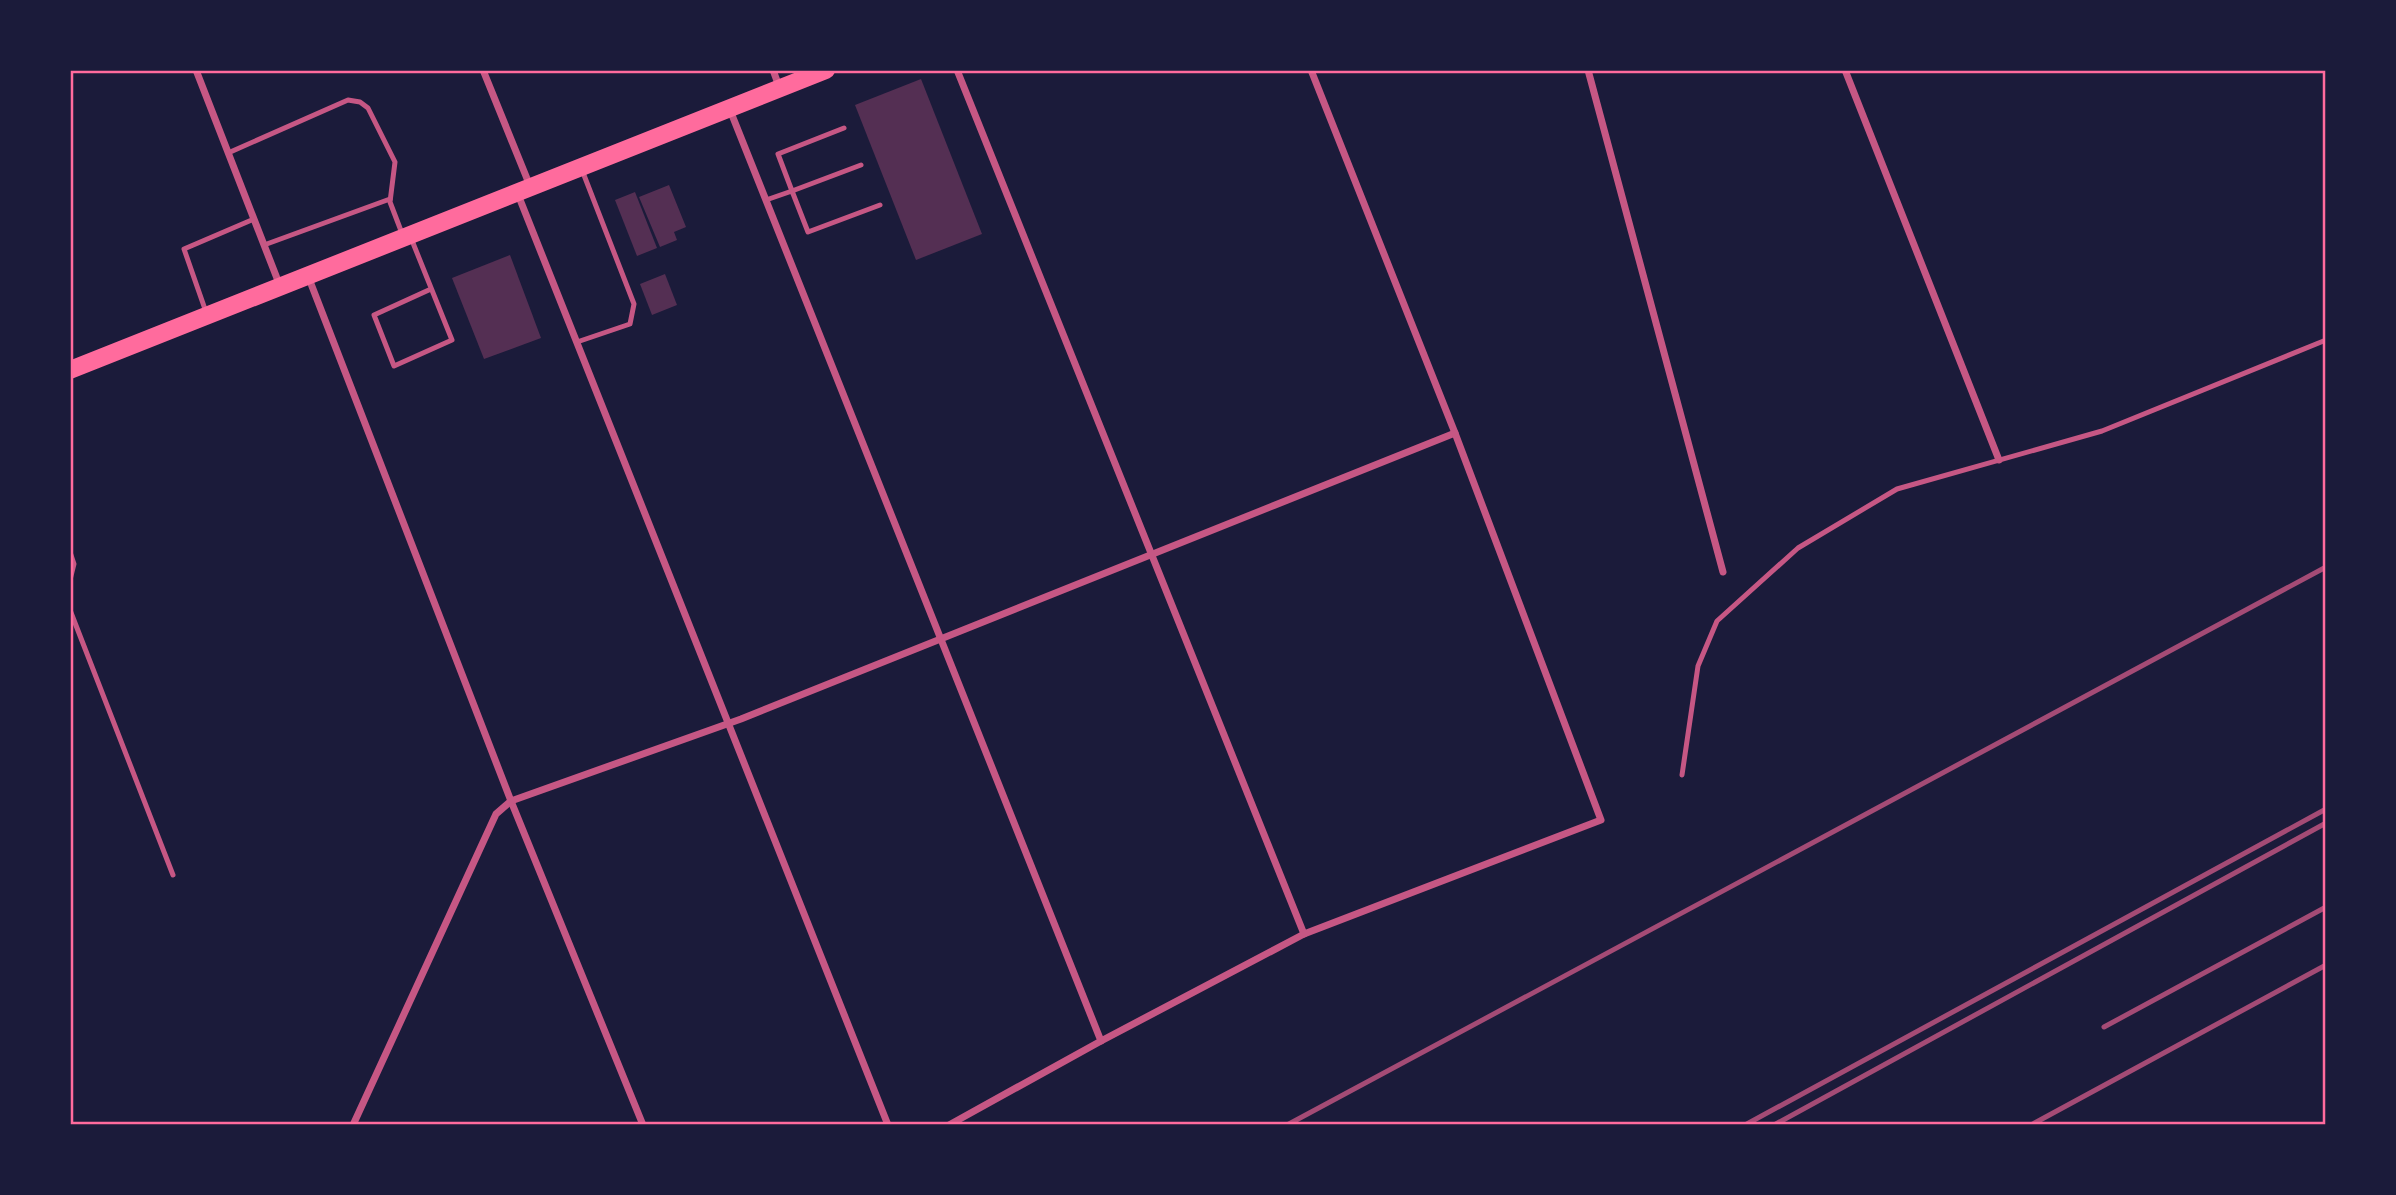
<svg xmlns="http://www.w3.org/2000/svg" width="2396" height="1195" viewBox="0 0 2396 1195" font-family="'Golos Text',sans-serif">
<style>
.building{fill:#542f53}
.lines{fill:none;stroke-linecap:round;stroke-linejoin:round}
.service{stroke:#c65784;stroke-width:5}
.minor{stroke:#c65784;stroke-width:7}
.primary{stroke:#ff6b9d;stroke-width:18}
.rail{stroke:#a44b75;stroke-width:5}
.neatline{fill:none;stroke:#ff6b9d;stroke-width:2.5}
</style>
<rect width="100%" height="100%" fill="#1b1b3a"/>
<g class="building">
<polygon points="921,79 982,234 916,260 855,105"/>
<polygon points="669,185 686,227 674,232 677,240 660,247 639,197"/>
<polygon points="635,192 657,248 637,256 615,200"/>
<polygon points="510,255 541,338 484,359 452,278"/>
<polygon points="665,274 677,305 652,315 640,284"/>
</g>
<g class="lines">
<g class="service">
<polyline points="844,128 778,154 792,191 861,165"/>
<polyline points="228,153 348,100 360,102 368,108 395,162 390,202 403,236"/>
<polyline points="766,200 792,191 808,232 880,205"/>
<polyline points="411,238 452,340 394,366 374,315 431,289"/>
<polyline points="264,245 390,199"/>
<polyline points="206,312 184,249 254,219"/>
<polyline points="577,342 630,324 634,304 582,170"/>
<polyline points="70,552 74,564 70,580"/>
<polyline points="70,610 173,875"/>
<polyline points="1682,775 1698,666 1717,621 1798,548 1897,489 2102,431 2326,340"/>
</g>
<g class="minor">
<polyline points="196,70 280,286"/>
<polyline points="483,70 530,186"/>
<polyline points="773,70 780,89"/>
<polyline points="957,70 1304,934"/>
<polyline points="1588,70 1723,572"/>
<polyline points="1845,70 1999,460"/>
<polyline points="730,110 1101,1041"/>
<polyline points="517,192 888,1125"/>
<polyline points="308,276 511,801 643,1125"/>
<polyline points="353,1125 496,814 511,801 741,719 1455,433"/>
<polyline points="949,1125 1101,1041 1304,934 1601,820 1455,433 1311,70"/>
</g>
<polyline class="primary" points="70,370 826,70"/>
<g class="rail">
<polyline points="2104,1027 2326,907"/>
<polyline points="1287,1125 2326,567"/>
<polyline points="1745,1125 2326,809"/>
<polyline points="1774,1125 2326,823"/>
<polyline points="2031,1125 2326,965"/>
</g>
</g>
<rect width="2396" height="1195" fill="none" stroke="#1b1b3a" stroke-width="144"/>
<rect x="72" y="72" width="2252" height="1051" class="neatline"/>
</svg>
